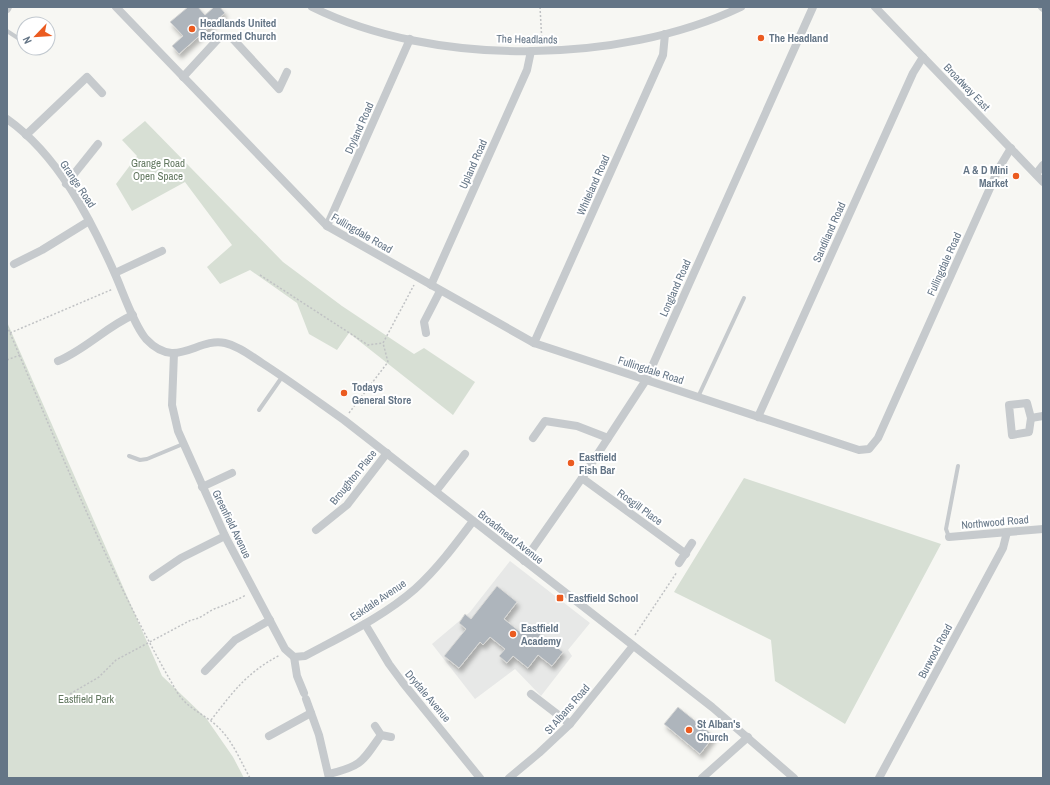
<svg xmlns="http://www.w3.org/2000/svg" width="1050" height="785" viewBox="0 0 1050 785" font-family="'Archivo Narrow',sans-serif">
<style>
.built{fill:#e7e8e7}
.green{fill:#d7dfd4}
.building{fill:#aeb5bc;stroke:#d8d8d6;filter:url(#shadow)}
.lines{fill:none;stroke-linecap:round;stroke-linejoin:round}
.path{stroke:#c0c2c4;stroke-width:1.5;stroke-dasharray:2 2;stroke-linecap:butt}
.lane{stroke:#c6cacd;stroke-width:4}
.street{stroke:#c6cacd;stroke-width:8}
.poi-dot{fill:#eb5b20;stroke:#fff;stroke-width:1.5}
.labels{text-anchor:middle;stroke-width:4;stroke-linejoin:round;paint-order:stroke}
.poi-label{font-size:11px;font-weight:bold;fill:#647586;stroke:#fff;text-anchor:start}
.street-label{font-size:11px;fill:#647586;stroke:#fff}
.park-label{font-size:11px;fill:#637860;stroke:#fff}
</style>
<defs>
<filter id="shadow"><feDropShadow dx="2.5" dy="4.5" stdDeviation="2" flood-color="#0004"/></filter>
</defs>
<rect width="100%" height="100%" fill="#f7f7f3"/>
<polygon class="built" points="510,561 590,623 568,650 572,656 541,696 515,669 475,699 432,644 470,612"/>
<g class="green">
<polygon points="145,121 283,262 342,306 414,354 424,348 475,382 453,415 349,333 337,350 309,334 297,303 250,270 220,284 207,267 232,245 185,182 132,211 116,184 137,156 122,140"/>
<polygon points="7,322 162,676 206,718 233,757 244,778 7,778"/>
<polygon points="744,478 941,544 845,724 775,681 771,640 674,592"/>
</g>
<g class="building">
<polygon points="188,7 198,7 205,15 214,7 220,7 225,13 179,54 172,46 183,36 170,22"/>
<polygon points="497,586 517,602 504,619 519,631 525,622 563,652 552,666 538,655 528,668 513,656 507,663 499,656 505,649 490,637 483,645 480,642 459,668 444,656 466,629 459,623 465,614 471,619"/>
<polygon points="678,707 714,736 700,754 664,724"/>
</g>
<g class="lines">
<g class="path">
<polyline points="540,7 542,43"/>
<polyline points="260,275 368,345 383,343"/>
<path d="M 7,326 C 60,450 109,575 177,692 C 187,709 207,715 220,729 C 233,742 241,762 250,778"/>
<polyline points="10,333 113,289"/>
<polyline points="7,360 20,355"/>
<polyline points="349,413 388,362 383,343 414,285"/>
<polyline points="635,635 677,572"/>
<path d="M 70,694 L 99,677 L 116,660 L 191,620 C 200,619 206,613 214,609 C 225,605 235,601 246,595"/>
<path d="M 211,720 C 234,691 246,673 280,655"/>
</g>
<g class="lane">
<polyline points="7,31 24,42"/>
<polyline points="31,48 31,49"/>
<polyline points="698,397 744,298"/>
<polyline points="259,410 282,377"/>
<polyline points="129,456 140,460 147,459 183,444"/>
<polyline points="949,537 946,529 958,466"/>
</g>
<g class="street">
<polyline points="116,7 327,226 534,343 859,450 869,449 878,438 999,168 1011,148"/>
<path d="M 312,7 C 433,67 620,65 741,7"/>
<polyline points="875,7 1043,182"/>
<polyline points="1042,7 1043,8"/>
<polyline points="7,9 8,7"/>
<polyline points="183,77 218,39 225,36 233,39 279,89 287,72"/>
<path d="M 7,119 C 58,155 90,218 115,274 C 123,292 134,325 146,339 C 176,371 197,337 225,343 C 239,346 251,356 262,363 C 290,381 317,401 344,420 L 712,707 L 794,778"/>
<polyline points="26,135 87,77 102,93"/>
<polyline points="1036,174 1043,165"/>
<polyline points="66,184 98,144"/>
<polyline points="327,226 410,39"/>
<polyline points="14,264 42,250 89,221"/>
<polyline points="115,273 162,251"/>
<polyline points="431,285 527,70 531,51"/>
<polyline points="426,333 424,322 440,291"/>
<polyline points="534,343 663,55 665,34"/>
<polyline points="174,353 172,405 178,431 225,536 285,649 294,657 297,676 304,693"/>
<path d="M 58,361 C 86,349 106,327 133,315"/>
<polygon points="1027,403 1031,418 1029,432 1012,435 1009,405"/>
<polyline points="758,417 913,73 923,57"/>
<polyline points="1031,418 1043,416"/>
<polyline points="533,438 545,421 577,426 608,438"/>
<polyline points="582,478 686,554"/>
<polyline points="202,487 232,473"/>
<polyline points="436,491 465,454"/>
<polyline points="316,530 347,505 387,453"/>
<polyline points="949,537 1043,529"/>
<polyline points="524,561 582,478 646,380 813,7"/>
<polyline points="679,563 692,543"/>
<polyline points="153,577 181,558 225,536"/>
<polyline points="365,624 389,664 403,683 480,778"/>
<path d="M 294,657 L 305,656 C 342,636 383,617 415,589 C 437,569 455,545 473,521"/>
<polyline points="205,671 235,640 270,620"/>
<polyline points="531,694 570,724"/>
<polyline points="306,699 319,735 329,778"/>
<polyline points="375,726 381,735 391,737"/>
<polyline points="269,736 311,713"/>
<path d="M 329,774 C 362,766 362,762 381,735"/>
<polyline points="509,778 539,753 570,724 633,646"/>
<polyline points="702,778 748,737"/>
<polyline points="879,778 1003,548 1007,532"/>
</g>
</g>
<g class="poi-dot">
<circle cx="192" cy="29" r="4"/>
<circle cx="761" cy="38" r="4"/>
<circle cx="1016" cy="176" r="4"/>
<circle cx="344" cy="393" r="4"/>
<circle cx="571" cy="463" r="4"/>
<rect x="556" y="594" width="8" height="8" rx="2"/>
<circle cx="513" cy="634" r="4"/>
<circle cx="689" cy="730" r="4"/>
</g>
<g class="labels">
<g class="poi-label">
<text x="200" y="27">Headlands United<tspan x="200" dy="13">Reformed Church</tspan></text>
<text x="769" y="42">The Headland</text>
<text x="1008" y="174" text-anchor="end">A &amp; D Mini<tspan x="1008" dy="13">Market</tspan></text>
<text x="352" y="391">Todays<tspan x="352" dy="13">General Store</tspan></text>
<text x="579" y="461">Eastfield<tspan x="579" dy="13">Fish Bar</tspan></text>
<text x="568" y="602">Eastfield School</text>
<text x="521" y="632">Eastfield<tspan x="521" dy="13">Academy</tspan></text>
<text x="697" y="728">St Alban's<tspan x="697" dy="13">Church</tspan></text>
</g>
<g class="street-label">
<text transform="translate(527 39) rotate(1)" y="4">The Headlands</text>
<text transform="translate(967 87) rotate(46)" y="4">Broadway East</text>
<text transform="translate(359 128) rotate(-66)" y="4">Dryland Road</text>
<text transform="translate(473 164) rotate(-66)" y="4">Upland Road</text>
<text transform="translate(78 184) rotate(56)" y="4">Grange Road</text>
<text transform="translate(593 185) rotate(-66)" y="4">Whiteland Road</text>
<text transform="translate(829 232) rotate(-66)" y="4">Sandiland Road</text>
<text transform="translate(362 233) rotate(30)" y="4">Fullingdale Road</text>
<text transform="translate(944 264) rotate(-66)" y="4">Fullingdale Road</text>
<text transform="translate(675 288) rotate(-66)" y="4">Longland Road</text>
<text transform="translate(651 370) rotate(18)" y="4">Fullingdale Road</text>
<text transform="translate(353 477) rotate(-51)" y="4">Broughton Place</text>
<text transform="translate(640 507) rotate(36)" y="4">Rosgill Place</text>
<text transform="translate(995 522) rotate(-5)" y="4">Northwood Road</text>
<text transform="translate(232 524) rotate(64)" y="4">Greenfield Avenue</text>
<text transform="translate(511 537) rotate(38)" y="4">Broadmead Avenue</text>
<text transform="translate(378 600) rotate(-34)" y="4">Eskdale Avenue</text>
<text transform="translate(935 651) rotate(-62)" y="4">Burwood Road</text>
<text transform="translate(428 696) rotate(50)" y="4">Drydale Avenue</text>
<text transform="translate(567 709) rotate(-49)" y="4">St Albans Road</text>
</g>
<g class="park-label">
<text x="158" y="167">Grange Road<tspan x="158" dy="13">Open Space</tspan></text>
<text x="86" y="703">Eastfield Park</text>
</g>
</g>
<rect width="1050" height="785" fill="none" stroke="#647586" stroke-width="16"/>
<g transform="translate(36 36) rotate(245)"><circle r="19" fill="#ffffff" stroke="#c1c8cf"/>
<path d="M0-3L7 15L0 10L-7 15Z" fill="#eb5b20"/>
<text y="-6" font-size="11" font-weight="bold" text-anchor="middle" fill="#647586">N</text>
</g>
</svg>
